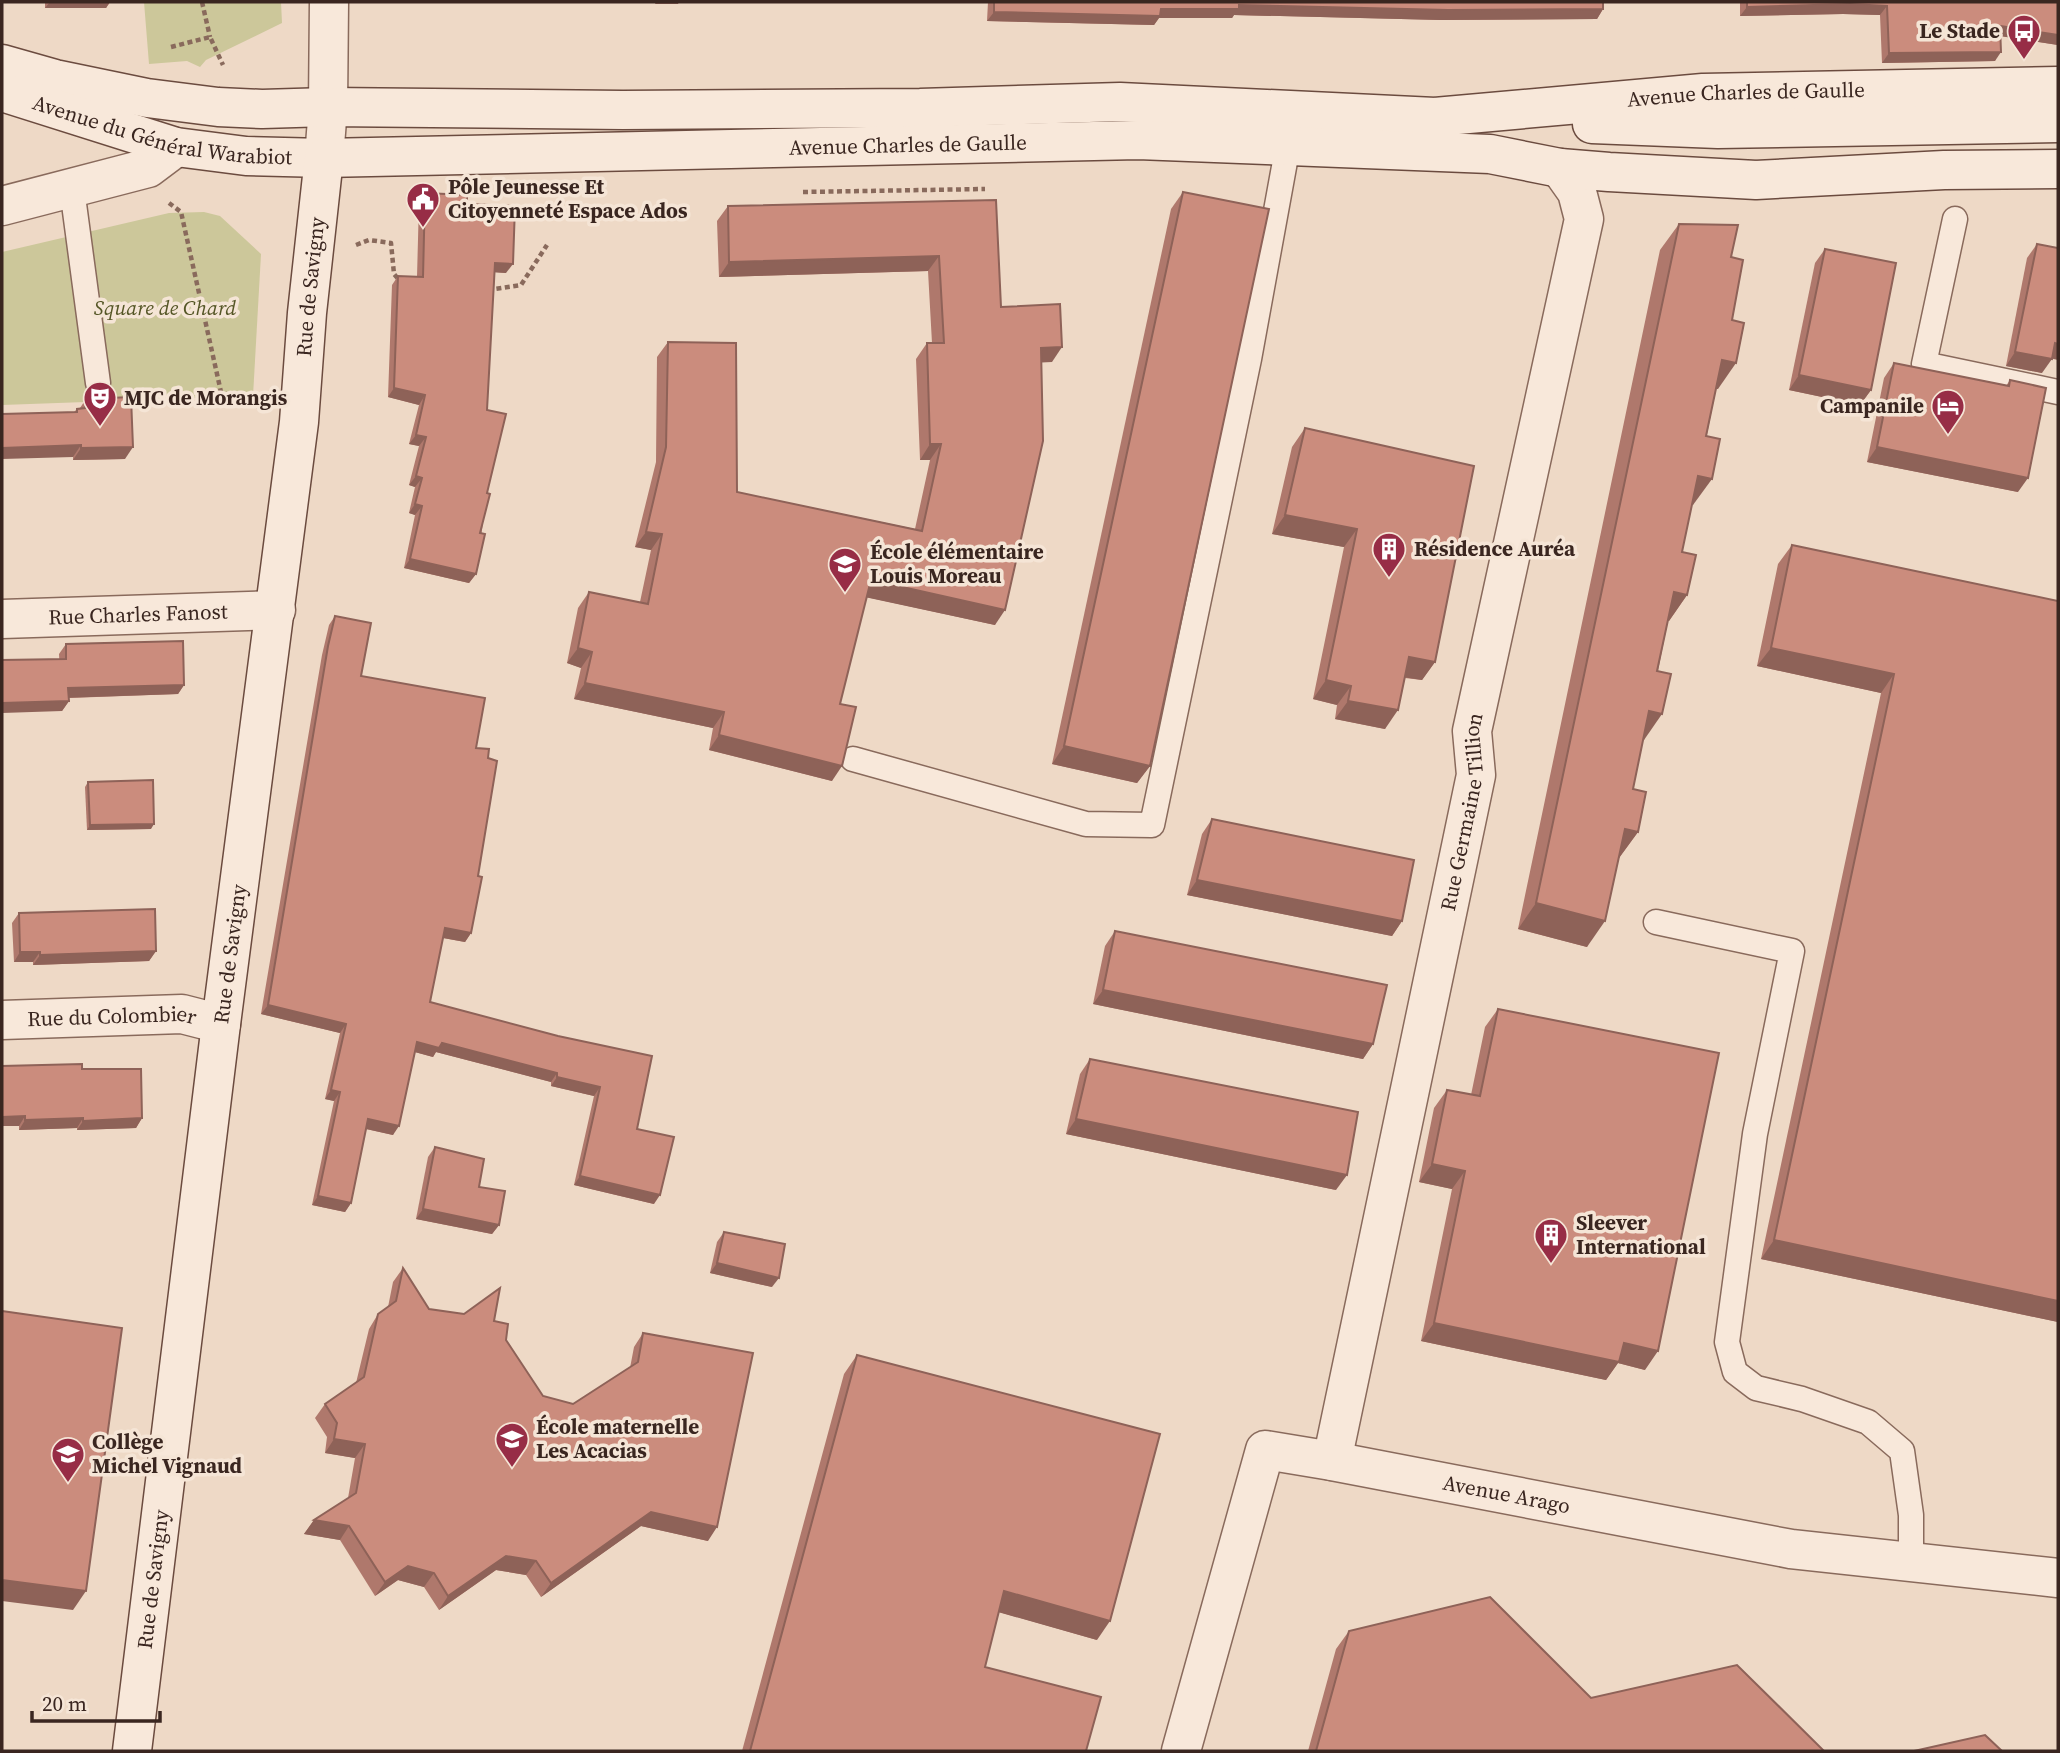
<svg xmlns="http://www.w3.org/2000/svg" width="2060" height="1753" viewBox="0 0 2060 1753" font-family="'Source Serif 4',serif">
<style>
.green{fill:#ccc79a}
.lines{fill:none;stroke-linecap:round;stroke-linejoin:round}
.lane-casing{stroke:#896a5c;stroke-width:27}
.street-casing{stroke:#896a5c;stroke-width:41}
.secondary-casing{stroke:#6b4b3f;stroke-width:41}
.path{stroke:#896a5c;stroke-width:4.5;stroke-dasharray:5 3.5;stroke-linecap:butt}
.lane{stroke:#f8e8da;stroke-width:24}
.street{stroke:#f8e8da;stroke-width:38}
.secondary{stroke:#f8e8da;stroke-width:38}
.wall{fill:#af786c}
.shaded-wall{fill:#8e6258}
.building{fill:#cb8c7d;stroke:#8e6258;stroke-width:2}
.labels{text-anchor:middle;stroke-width:7;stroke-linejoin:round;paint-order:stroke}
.poi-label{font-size:21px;font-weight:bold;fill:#3a2620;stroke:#f5e5d6;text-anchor:start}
.street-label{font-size:21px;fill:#3a2620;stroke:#f5e5d6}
.park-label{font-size:21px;font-style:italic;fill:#555626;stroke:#f5e5d6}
</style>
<rect width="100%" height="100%" fill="#eed9c6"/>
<g class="green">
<polygon points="144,2 281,2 282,23 206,60 200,67 187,61 149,64"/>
<polygon points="204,212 220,216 261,254 253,396 2,405 2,252 169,213"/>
</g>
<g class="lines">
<defs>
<g id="lane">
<polyline points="72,189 98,383"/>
<polyline points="1955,219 1924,364 2058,392"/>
<polyline points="853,759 1086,824 1152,825 1249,359 1288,145"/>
<polyline points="1656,922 1792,951 1755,1134 1727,1342 1735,1372 1756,1388 1802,1399 1868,1422 1902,1451 1911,1515 1911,1562"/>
</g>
<g id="street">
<polyline points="324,158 328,107 329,2"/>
<polyline points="2,206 148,168 176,147"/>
<path id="s1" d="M 2,619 L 276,610"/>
<path id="s2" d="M 2,1020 L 182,1014 L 221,1024"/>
<path id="s3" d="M 1332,1461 L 1476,775 L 1472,731 L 1584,219 L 1577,192 L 1560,168"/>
<path id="s4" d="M 1181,1751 L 1265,1450 L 1332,1461 L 1791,1549 L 2058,1578"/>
</g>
<g id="secondary">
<path id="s5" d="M 2,64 L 55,79 L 147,98 L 218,107 L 262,109 L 328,107 L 623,110 L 920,108 L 1120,102 L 1435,117 L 1703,93 L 2058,86"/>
<path id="s6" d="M 2,92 L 176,147 L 246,156 L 324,158 L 1138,140 L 1490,154 L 1560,168 L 1609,172 L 1756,180 L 1944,170 L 2058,169"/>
<polyline points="1592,124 1718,129 2058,123"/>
<path id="s7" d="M 132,1751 L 221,1024 L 299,422 L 307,313 L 324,158"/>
</g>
</defs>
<use href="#lane" class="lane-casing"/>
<use href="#street" class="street-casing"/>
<use href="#secondary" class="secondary-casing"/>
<g class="path">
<polyline points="202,2 210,37"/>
<polyline points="171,47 210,37 223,65"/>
<polyline points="803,192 985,189"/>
<polyline points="169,203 181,212 221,392 259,407"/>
<polyline points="356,245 369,240 391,243 394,274 399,280"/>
<polyline points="488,290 521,285 547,245"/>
</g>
<use href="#lane" class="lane"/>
<use href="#street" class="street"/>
<use href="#secondary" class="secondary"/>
</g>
<g class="wall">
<polygon points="45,2 110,2 106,8 45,8"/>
<polygon points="988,2 1603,2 1603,9 1597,19 1441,20 1234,15 1232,18 1159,18 1154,25 987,21"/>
<polygon points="1740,2 2058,2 2058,45 2001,36 1995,61 1882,63 1880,15 1843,14 1740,16"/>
<polygon points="1183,192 1150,766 1137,783 1052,764 1171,209"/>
<polygon points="425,193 467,204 506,273 495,272 488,374 487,493 476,574 469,583 404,568 415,515 409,513 415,487 409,485 419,446 409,444 419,405 388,397 392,285 398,276 417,277 419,202"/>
<polygon points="996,200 1001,307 1052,362 1042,362 995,625 866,597 840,704 832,781 709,750 713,728 574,699 581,668 567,663 578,608 589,592 640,602 651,550 635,547 656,462 657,357 668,342 737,492 915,529 930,460 920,460 916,359 927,343 932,343 928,271 719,277 717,221 728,206"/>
<polygon points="1679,224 1718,389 1716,389 1693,505 1692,505 1682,552 1687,595 1669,621 1668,621 1644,740 1643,740 1633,789 1638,832 1619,858 1587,947 1518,929 1660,250"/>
<polygon points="2037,244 2042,373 2006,366 2027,258"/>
<polygon points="1825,249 1871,390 1860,405 1789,390 1815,263"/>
<polygon points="1894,363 2006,386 2010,380 2018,492 1867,462 1884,378"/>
<polygon points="86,399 125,459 73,460 74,412 77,409 80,408"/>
<polygon points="1305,428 1435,662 1422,680 1405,678 1385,729 1335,719 1337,705 1313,699 1344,547 1272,534 1292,447"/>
<polygon points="1792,545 2058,601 2058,1322 1761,1259 1881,693 1757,666 1778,564"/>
<polygon points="335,616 361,676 476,748 478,876 471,933 465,942 443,938 430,1002 558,1036 637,1129 654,1204 574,1185 594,1096 551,1086 551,1082 436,1052 433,1057 415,1052 393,1135 366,1129 351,1203 345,1212 312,1205 334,1101 325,1099 340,1033 261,1014 322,655 329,625"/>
<polygon points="66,644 184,685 178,694 69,698 69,701 62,711 59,654"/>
<polygon points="88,782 151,829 87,830 85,787"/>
<polygon points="1212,819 1402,921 1392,936 1187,895 1202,834"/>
<polygon points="19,913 156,951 149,961 33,965 33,962 14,962 12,923"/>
<polygon points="1115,931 1373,1044 1363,1059 1093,1004 1105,946"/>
<polygon points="1498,1009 1645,1370 1618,1363 1606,1380 1421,1341 1452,1189 1419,1182 1434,1108 1447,1090 1471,1095 1485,1027"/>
<polygon points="1090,1059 1336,1190 1066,1134 1080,1074"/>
<polygon points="82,1069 142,1118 136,1128 77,1130 77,1128 19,1130 19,1126 2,1126"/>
<polygon points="435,1147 479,1187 499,1225 492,1234 416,1219 428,1157"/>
<polygon points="724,1232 772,1287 710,1273 717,1242"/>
<polygon points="403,1268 429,1309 494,1321 543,1396 573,1404 630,1368 634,1347 643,1333 708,1541 641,1526 541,1597 526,1575 496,1570 439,1610 424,1587 398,1580 375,1596 340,1540 304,1534 314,1520 348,1498 355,1458 325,1453 327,1437 315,1418 325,1404 356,1383 369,1329 378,1314 388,1307 393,1282"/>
<polygon points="857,1355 1097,1640 999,1612 985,1667 1086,1751 742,1751 844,1374"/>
<polygon points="1349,1631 1591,1698 1824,1751 1308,1751 1336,1649"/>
</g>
<g class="shaded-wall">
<polygon points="50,2 110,2 106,8 45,8"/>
<polygon points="656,2 679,2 678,4 655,4"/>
<polygon points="1850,4 1887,6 1880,15 1843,14 1740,16 1747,7"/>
<polygon points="1239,5 1603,9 1597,19 1441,20 1234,15 1232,18 1159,18 1154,25 987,21 994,12 1161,9"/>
<polygon points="2000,26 2058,35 2058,45 1993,35"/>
<polygon points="2001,52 1995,61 1882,63 1889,53"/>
<polygon points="939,256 928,271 719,277 729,262"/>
<polygon points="495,263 513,264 506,273 489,272"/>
<polygon points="2055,343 2058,344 2058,360 2045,357"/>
<polygon points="1062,347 1052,362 1031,363 1041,348"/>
<polygon points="2015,352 2052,359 2042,373 2006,366"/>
<polygon points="1722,360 1736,363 1718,389 1704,386"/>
<polygon points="1799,375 1871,390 1860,405 1789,390"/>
<polygon points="394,388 425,395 419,405 388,397"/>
<polygon points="416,435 426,437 419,446 409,444"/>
<polygon points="930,444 941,444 930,460 920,460"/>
<polygon points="81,445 73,457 2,459 2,448"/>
<polygon points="133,447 125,459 73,460 81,448"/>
<polygon points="1877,447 2028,478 2018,492 1867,462"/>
<polygon points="416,476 422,478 415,487 409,485"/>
<polygon points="1698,476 1712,479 1693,505 1680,502"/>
<polygon points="415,504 422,506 415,515 409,513"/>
<polygon points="1285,515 1357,529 1344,547 1272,534"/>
<polygon points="646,532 662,534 651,550 635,547"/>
<polygon points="410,559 476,574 469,583 404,568"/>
<polygon points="871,580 1005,610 995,625 860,596"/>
<polygon points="1674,592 1687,595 1669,621 1656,618"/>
<polygon points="578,648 592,652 581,668 567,663"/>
<polygon points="1771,648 1894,674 1881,693 1757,666"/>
<polygon points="1409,657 1435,662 1422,680 1396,676"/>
<polygon points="1326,680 1351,686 1337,705 1313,699"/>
<polygon points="585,683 724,712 713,728 574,699"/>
<polygon points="184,685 178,694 61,698 68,688"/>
<polygon points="69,701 62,711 2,713 2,703"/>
<polygon points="1348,701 1398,710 1385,729 1335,719"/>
<polygon points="1649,711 1662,714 1644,740 1630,737"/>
<polygon points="719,735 842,766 832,781 709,750"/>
<polygon points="1064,746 1150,766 1137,783 1052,764"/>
<polygon points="154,824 151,829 87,830 90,825"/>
<polygon points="1625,829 1638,832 1619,858 1606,855"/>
<polygon points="1197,880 1402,921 1392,936 1187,895"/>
<polygon points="1536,903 1605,921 1587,947 1518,929"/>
<polygon points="445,928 471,933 465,942 438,937"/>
<polygon points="156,951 149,961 33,965 40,955"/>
<polygon points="20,952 40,952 33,962 14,962"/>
<polygon points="1103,990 1373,1044 1363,1059 1093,1004"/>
<polygon points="268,1005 346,1024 340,1033 261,1014"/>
<polygon points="417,1042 442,1043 557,1073 551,1082 436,1052 433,1057 411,1051"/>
<polygon points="557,1077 600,1087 594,1096 551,1086"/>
<polygon points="331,1090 340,1092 334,1101 325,1099"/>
<polygon points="25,1116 19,1126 2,1126 2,1117"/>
<polygon points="83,1118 77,1128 19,1130 25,1120"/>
<polygon points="142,1118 136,1128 77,1130 83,1121"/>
<polygon points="368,1119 399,1126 393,1135 362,1128"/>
<polygon points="1076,1119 1347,1175 1336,1190 1066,1134"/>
<polygon points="1432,1164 1465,1171 1452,1189 1419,1182"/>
<polygon points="580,1176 660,1195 654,1204 574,1185"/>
<polygon points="318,1196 351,1203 345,1212 312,1205"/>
<polygon points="423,1209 499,1225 492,1234 416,1219"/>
<polygon points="1774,1240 2058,1301 2058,1322 1761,1259"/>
<polygon points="717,1263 779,1278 772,1287 710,1273"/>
<polygon points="1434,1323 1624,1343 1658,1351 1645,1370 1618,1363 1606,1380 1421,1341"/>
<polygon points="334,1439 365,1444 355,1458 325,1453"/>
<polygon points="651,1512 717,1527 708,1541 641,1526 541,1597 551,1583"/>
<polygon points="314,1520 349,1526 340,1540 304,1534"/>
<polygon points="506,1556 536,1561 526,1575 496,1570 439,1610 448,1596"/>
<polygon points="408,1566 434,1573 424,1587 398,1580 375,1596 385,1582"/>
<polygon points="2,1580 86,1591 73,1610 2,1601"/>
<polygon points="1004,1591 1110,1621 1097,1640 991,1610"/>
</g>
<g class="building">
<polygon points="994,2 1603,2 1603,9 1448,10 1239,5 1239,9 1161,9 1160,16 994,12"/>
<polygon points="1747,2 2058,2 2058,35 2000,26 2001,52 1889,53 1887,6 1850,4 1747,7"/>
<polygon points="1183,192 1269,209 1150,766 1064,746"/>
<polygon points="425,193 467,195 467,204 515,206 513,264 495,263 487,410 506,414 487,493 490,494 480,533 485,534 476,574 410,559 422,506 415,504 422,478 416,476 426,437 416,435 425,395 394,388 398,276 423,277"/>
<polygon points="996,200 1001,307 1060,304 1062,347 1041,348 1043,441 1005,610 871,580 840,704 856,707 842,766 719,735 724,712 585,683 592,652 578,648 589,592 648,604 662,534 646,532 666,447 668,342 736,343 737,492 922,531 941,444 930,444 927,343 944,343 939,256 729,262 728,206"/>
<polygon points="1679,224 1738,225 1731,257 1743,260 1732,320 1744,323 1736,363 1722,360 1706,436 1720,439 1712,479 1698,476 1682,552 1696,555 1687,595 1674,592 1657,671 1671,674 1662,714 1649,711 1633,789 1646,792 1638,832 1625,829 1605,921 1536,903"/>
<polygon points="2037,244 2058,248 2058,344 2055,343 2052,359 2015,352"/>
<polygon points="1825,249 1896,263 1871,390 1799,375"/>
<polygon points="1894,363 2009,386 2010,380 2046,388 2028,478 1877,447"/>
<polygon points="131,397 133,447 81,448 81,445 2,448 2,414 77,412 77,409 85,408 86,399"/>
<polygon points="1305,428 1474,466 1435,662 1409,657 1398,710 1348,701 1351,686 1326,680 1357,529 1285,515"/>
<polygon points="1792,545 2058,601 2058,1301 1774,1240 1894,674 1771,648"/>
<polygon points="335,616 371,623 361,676 485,698 476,748 489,749 488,758 497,761 478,876 482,877 471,933 445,928 430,1002 558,1036 652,1056 637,1129 674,1137 660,1195 580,1176 600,1087 557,1077 557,1073 442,1043 439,1048 417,1042 399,1126 368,1119 351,1203 318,1196 340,1092 331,1090 346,1024 268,1005 328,646"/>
<polygon points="183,641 184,685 68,688 69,701 2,703 2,660 66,659 66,644"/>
<polygon points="153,780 154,824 90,825 88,782"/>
<polygon points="1212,819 1414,860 1402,921 1197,880"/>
<polygon points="155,909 156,951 40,955 40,952 20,952 19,913"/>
<polygon points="1115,931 1387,985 1373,1044 1103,990"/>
<polygon points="1498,1009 1719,1053 1658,1351 1624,1343 1619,1362 1434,1323 1465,1171 1432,1164 1447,1090 1480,1096"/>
<polygon points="1090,1059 1358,1112 1347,1175 1076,1119"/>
<polygon points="82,1064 82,1069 141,1069 142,1118 83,1121 83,1118 25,1120 25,1116 2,1117 2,1066"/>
<polygon points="435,1147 484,1159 479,1187 505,1191 499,1225 423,1209"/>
<polygon points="724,1232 785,1244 779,1278 717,1263"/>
<polygon points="403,1268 429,1309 464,1314 500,1288 494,1321 508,1324 506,1340 543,1396 573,1404 638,1362 643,1333 753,1353 717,1527 651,1512 551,1583 536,1561 506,1556 448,1596 434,1573 408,1566 385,1582 349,1526 314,1520 356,1493 365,1444 334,1439 337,1423 325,1404 364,1377 378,1314 396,1301"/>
<polygon points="2,1311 122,1328 86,1591 2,1580"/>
<polygon points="857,1355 1160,1434 1110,1621 1004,1591 985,1667 1101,1697 1086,1751 750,1751"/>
<polygon points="1490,1597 1591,1698 1737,1665 1824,1751 1316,1751 1349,1631"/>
<polygon points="1985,1735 2002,1751 1914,1751"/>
</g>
<defs>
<symbol id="bus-pin" viewBox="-11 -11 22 30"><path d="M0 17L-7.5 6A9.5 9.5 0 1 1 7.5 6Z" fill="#972d46" stroke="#f5e5d6"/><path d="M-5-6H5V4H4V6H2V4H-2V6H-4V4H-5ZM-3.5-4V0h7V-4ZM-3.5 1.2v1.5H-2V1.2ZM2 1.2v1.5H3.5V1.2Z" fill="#fff"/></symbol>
<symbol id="civic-pin" viewBox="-11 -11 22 30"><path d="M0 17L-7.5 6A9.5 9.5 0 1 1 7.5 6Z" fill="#972d46" stroke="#f5e5d6"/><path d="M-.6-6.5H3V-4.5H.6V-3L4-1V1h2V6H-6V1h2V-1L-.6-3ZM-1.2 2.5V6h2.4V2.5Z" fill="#fff"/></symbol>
<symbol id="theatre-pin" viewBox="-11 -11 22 30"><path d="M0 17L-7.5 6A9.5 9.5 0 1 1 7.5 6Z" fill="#972d46" stroke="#f5e5d6"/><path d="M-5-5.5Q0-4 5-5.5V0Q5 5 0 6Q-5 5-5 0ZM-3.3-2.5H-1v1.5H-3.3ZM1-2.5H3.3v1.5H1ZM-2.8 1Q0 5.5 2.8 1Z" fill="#fff"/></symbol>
<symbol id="hotel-pin" viewBox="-11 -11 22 30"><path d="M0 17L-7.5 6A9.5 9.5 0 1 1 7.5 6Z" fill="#972d46" stroke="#f5e5d6"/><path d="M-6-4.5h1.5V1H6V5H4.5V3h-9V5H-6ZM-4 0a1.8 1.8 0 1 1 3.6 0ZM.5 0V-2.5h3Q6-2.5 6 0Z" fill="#fff"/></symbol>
<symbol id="building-pin" viewBox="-11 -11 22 30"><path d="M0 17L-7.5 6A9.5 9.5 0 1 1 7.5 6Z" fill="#972d46" stroke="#f5e5d6"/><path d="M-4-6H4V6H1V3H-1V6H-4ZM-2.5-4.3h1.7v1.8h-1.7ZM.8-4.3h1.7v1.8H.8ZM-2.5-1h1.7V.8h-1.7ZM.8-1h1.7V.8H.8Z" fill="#fff"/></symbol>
<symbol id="school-pin" viewBox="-11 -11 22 30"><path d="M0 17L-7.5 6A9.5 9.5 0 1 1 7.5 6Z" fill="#972d46" stroke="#f5e5d6"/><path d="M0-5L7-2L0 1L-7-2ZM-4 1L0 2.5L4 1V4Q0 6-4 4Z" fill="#fff"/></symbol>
</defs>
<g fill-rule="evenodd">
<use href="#bus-pin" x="2005" y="12" width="38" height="52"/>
<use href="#civic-pin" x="404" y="180" width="38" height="52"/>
<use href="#theatre-pin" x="81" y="379" width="38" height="52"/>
<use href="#hotel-pin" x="1929" y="387" width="38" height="52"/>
<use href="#building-pin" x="1370" y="530" width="38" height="52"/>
<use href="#school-pin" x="826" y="545" width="38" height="52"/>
<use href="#building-pin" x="1532" y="1216" width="38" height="52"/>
<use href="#school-pin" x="493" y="1420" width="38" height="52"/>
<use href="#school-pin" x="49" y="1435" width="38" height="52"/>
</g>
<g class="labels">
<g class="poi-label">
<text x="2000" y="38" text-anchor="end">Le Stade</text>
<text x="448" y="194">Pôle Jeunesse Et<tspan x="448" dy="24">Citoyenneté Espace Ados</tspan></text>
<text x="124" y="405">MJC de Morangis</text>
<text x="1924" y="413" text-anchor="end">Campanile</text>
<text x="1414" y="556">Résidence Auréa</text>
<text x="870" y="559">École élémentaire<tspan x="870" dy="24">Louis Moreau</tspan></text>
<text x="1576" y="1230">Sleever<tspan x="1576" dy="24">International</tspan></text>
<text x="536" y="1434">École maternelle<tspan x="536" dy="24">Les Acacias</tspan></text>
<text x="92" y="1449">Collège<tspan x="92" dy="24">Michel Vignaud</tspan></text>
</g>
<g class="street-label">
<text dy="7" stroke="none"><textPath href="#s5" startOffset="1750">Avenue Charles de Gaulle</textPath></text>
<text dy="7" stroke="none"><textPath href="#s6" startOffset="166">Avenue du Général Warabiot</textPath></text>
<text dy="7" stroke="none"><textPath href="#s6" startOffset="915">Avenue Charles de Gaulle</textPath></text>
<text dy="7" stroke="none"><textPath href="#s7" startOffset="1475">Rue de Savigny</textPath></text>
<text dy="7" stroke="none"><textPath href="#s1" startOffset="136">Rue Charles Fanost</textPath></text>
<text dy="7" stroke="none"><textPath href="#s3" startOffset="663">Rue Germaine Tillion</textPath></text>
<text dy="7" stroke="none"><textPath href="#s7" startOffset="803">Rue de Savigny</textPath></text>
<text dy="7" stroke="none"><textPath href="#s2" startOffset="110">Rue du Colombier</textPath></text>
<text dy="7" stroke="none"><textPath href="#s4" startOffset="558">Avenue Arago</textPath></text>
<text dy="7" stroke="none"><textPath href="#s7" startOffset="173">Rue de Savigny</textPath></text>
</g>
<g class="park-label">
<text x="165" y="315">Square de Chard</text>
</g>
</g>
<rect width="2060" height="1753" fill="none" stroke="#3a2620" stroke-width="7"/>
<path d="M32 1711v10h128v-10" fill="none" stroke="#3a2620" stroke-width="3.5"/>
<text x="42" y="1711" font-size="21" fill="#3a2620" stroke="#f5e5d6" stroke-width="5" paint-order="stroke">20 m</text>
</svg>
